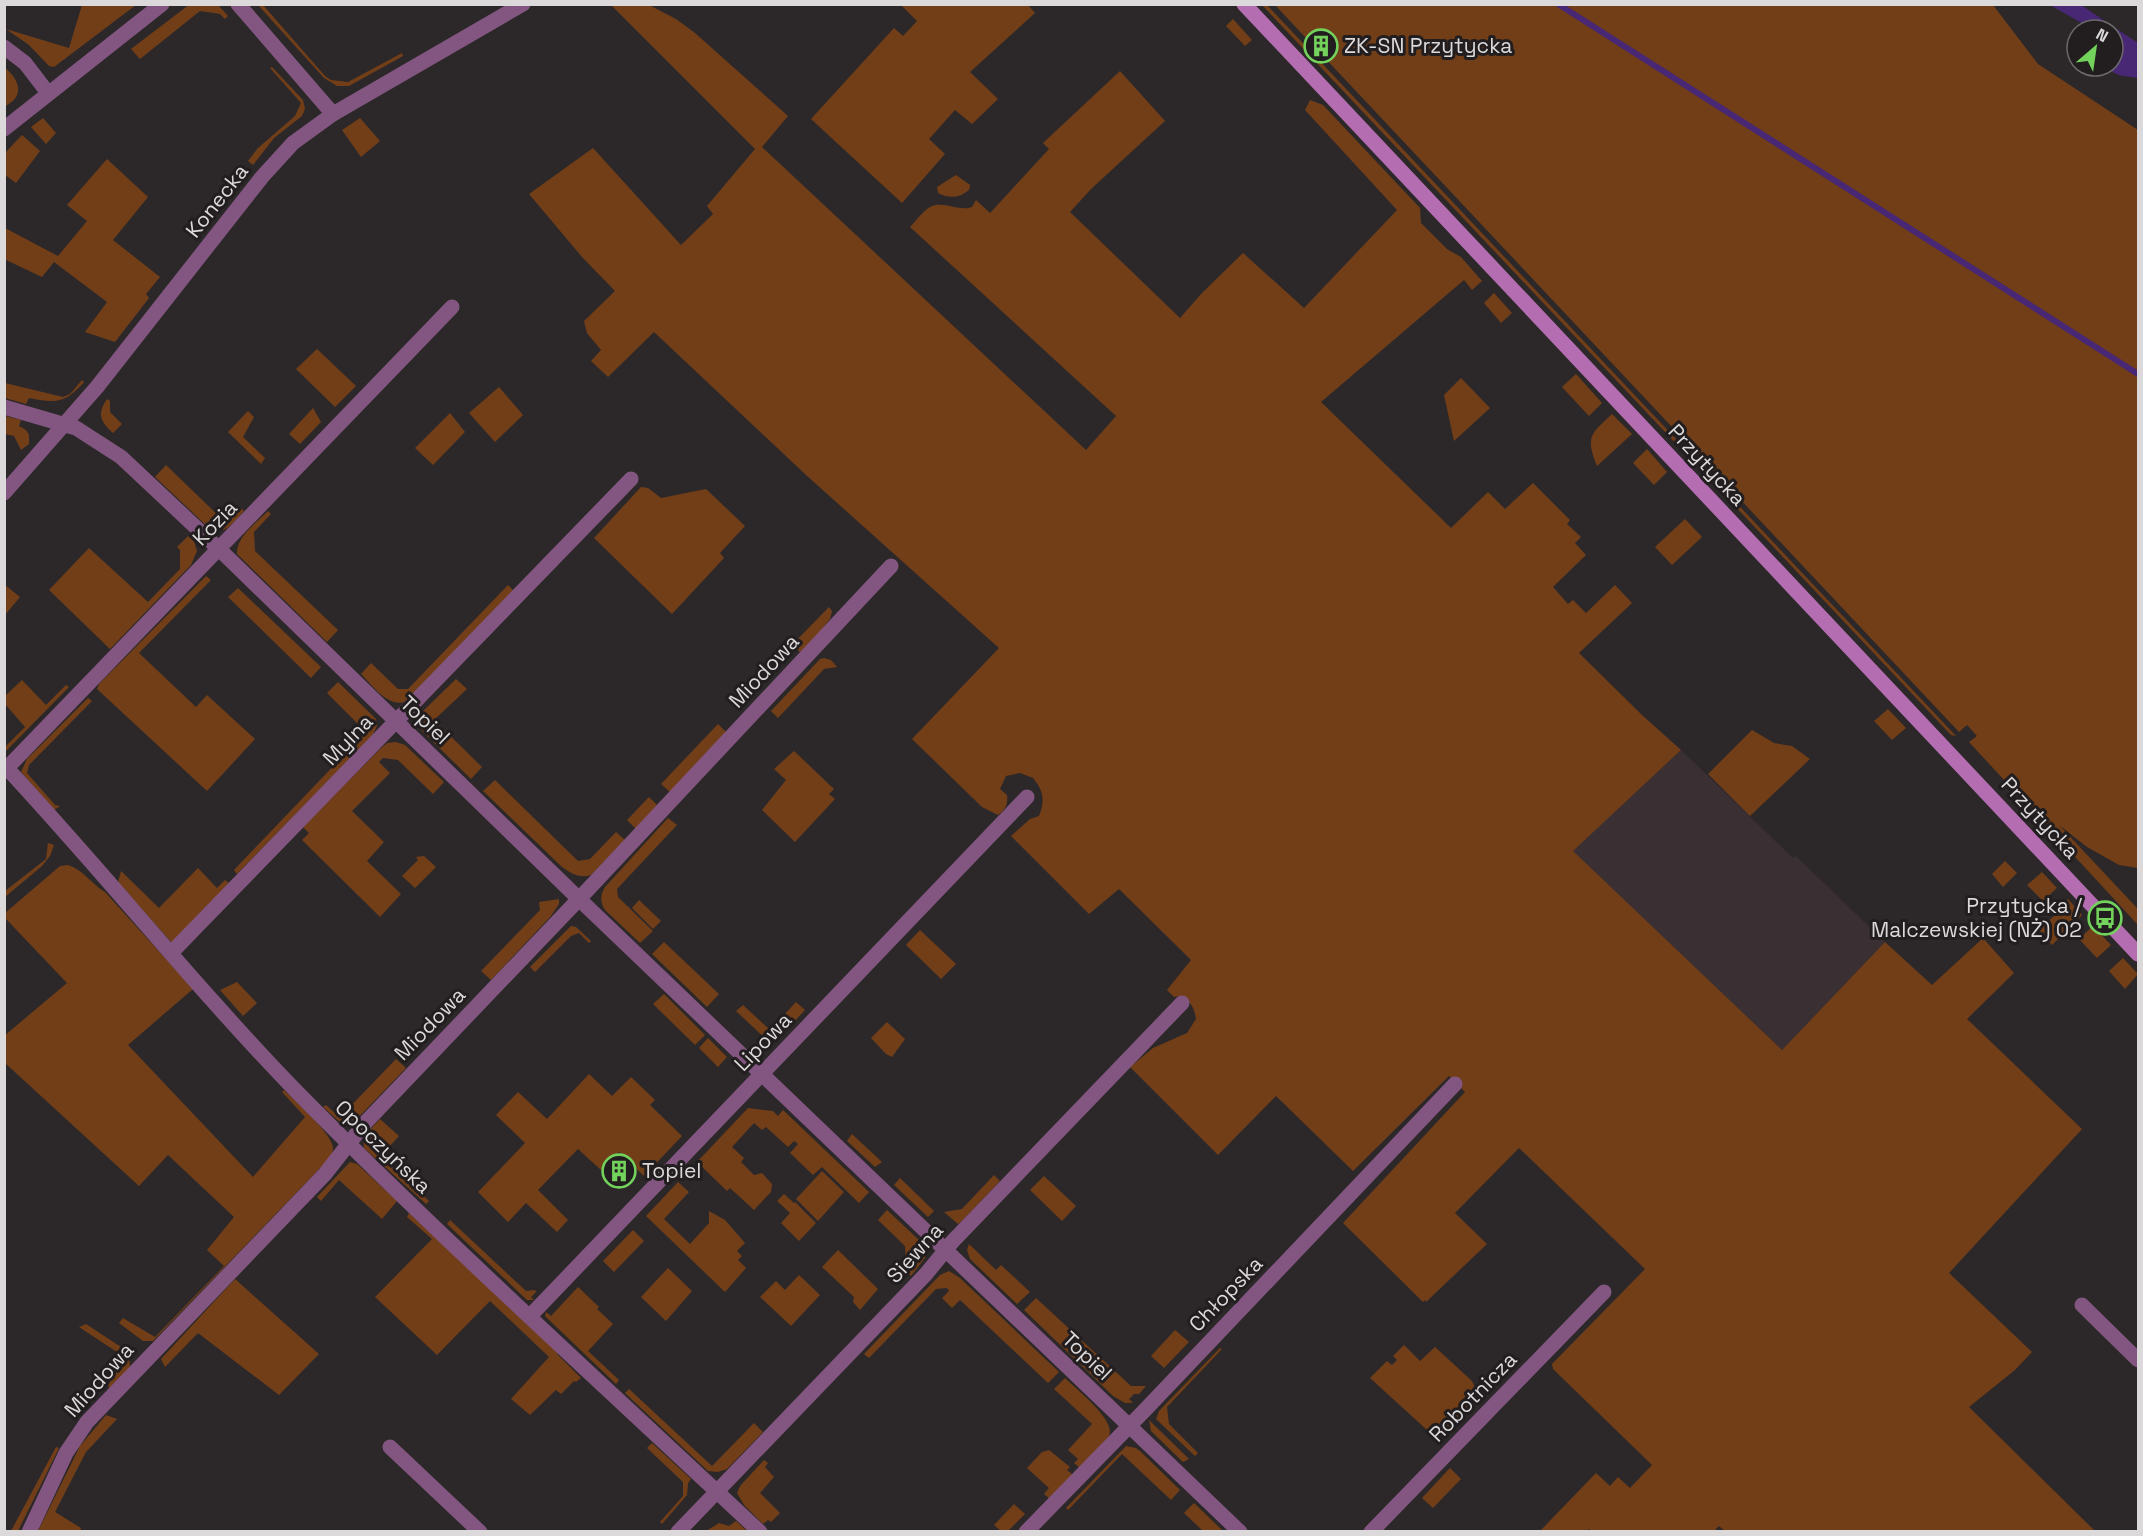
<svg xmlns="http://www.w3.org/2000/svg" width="2143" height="1536" viewBox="0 0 2143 1536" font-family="'Space Grotesk',sans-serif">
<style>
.built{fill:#3a2f32}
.green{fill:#723e18}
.water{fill:#482774}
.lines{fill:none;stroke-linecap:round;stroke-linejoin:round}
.stream{stroke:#482774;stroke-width:6}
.street{stroke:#825680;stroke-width:15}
.secondary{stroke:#b46db1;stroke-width:15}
.labels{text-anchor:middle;stroke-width:6;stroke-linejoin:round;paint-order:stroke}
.poi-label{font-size:21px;fill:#dcd9da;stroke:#221e1f;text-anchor:start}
.street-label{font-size:21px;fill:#dcd9da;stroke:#221e1f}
</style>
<rect width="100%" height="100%" fill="#2c2829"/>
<polygon class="built" points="1681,750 1793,858 1796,856 1885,942 1782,1050 1572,851"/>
<g class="green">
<polygon points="190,4 218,5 228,16 225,19 220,14 200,11 140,59 131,49"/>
<polygon points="82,5 136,5 54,67 49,66 29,45 6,29 69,48"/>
<polygon points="258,5 263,5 325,76 331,80 348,82 402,53 403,56 349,86 337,86 324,78"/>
<path d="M 611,5 L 649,5 L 676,19 L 695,33 L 788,116 L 762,147 L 1086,450 L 1116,416 L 910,227 C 916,221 923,211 930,207 C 942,200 959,212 972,207 L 976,200 L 990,213 L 1049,149 L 1043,143 L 1120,71 L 1165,121 L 1091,189 L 1070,212 L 1180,318 L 1202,293 L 1243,253 L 1304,308 L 1397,210 L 1305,110 L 1310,100 L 1323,105 L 1420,208 L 1421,223 L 1447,249 L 1461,257 L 1482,281 L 1472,290 L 1464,280 L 1321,402 L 1451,528 L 1488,492 L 1505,509 L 1533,483 L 1570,520 L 1567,524 L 1581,537 L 1575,543 L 1586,555 L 1553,587 L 1568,604 L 1573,600 L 1586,613 L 1615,585 L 1632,603 L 1579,653 L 1642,715 L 1681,750 L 1573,851 L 1782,1050 L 1885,942 L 1932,985 L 1983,938 L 2014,973 L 1967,1019 L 2082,1129 L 1949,1273 L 2032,1352 L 2015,1370 L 1969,1407 L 2095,1531 L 1726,1532 L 1719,1526 L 1713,1532 L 1592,1532 L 1589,1529 L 1586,1531 L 1540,1531 L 1596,1473 L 1610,1486 L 1618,1477 L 1630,1488 L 1652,1465 L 1553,1369 L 1552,1364 L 1645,1269 L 1519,1148 L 1455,1213 L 1487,1244 L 1426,1302 L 1425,1300 L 1423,1302 L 1343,1223 L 1465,1092 L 1449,1076 L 1353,1171 L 1276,1096 L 1218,1155 L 1130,1067 L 1153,1048 L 1187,1033 L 1196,1019 C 1194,1007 1191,1002 1181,996 L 1174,997 L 1167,990 L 1191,960 L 1119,889 L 1089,914 L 1011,836 L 1030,819 L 1039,816 C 1045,801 1044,791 1033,778 L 1020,773 L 1006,776 L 1000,789 L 1007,795 C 1008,804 1006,809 998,815 L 982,807 L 912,739 L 999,648 L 806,475 L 654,332 L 608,377 L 591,361 L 601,350 L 587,333 L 584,321 L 615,291 L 582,257 L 529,194 L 593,148 L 681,245 L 713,214 L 707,206 L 755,149 Z"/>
<polygon points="983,5 984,6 1028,5 1035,13 970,72 998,99 972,124 955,110 929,139 945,154 902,203 811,119 894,28 903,36 917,21 901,5"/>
<polygon points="1262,5 1267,5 1956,736 1951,735"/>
<polygon points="1275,5 1993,5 2038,64 2138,130 2138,868 2119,865 2087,847 2059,825 2138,909 2138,925 1969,742 1977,736 1967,725 1959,732"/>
<polygon points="1233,19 1252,40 1245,46 1226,26"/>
<path d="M 4,67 C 12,73 23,86 16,97 C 14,101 8,104 5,107 Z"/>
<polygon points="272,67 303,100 305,109 302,116 274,138 253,165 248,161 258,148 295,116 301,103 270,68"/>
<polygon points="43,118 56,133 46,144 31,127"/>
<polygon points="360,118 380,141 361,157 342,130"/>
<polygon points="22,135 40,151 16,183 5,175 5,153"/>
<polygon points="107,159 148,197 113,240 160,277 146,294 149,298 115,342 85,332 107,302 54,262 42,277 4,259 5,228 58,256 87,221 67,205"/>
<path d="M 956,175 L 970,185 L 969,190 C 959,198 950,199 938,193 L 937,187 Z"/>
<polygon points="1494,293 1512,313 1501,323 1484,303"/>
<polygon points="317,349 356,386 335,407 296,369"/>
<polygon points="1576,374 1602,403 1589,416 1562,387"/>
<polygon points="1461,378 1490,408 1454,441 1444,395"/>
<path d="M 82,380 L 84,382 C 65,404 56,403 29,398 L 26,404 L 5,398 L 5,383 L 63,397 L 70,394 Z"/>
<polygon points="499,387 523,415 495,442 469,413"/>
<path d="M 107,399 L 110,401 L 110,412 L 122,424 L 113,433 C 100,421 97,414 107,399 Z"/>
<polygon points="313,408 321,422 300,444 289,434"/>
<polygon points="248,411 254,417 243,437 265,458 261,464 228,432"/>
<polygon points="450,413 465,432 433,465 415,448"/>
<path d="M 1612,414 L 1632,434 L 1597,466 C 1585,436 1591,434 1612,414 Z"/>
<polygon points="5,416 21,420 19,426 26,430 29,435 29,444 21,450 14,436 5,434"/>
<polygon points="1647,449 1667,472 1654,485 1633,463"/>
<path d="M 166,465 L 224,521 L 239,506 L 244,511 C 234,522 225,537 209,528 L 155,477 Z"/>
<polygon points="641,487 648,488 661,498 706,489 745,526 720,553 724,558 672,614 594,538"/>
<path d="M 268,511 L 271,514 L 254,532 L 255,551 L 338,630 L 327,642 L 237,554 C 236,537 256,523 268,511 Z"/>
<polygon points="1685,519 1702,537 1672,565 1655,547"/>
<polygon points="188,536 194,541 197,551 191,565 110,649 49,590 89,548 148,602 180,569 180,550 177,547"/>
<polygon points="206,576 211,580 139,653 196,707 207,695 255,739 207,791 97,689 99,684"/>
<polygon points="5,585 20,597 5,615"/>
<path d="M 508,585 L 514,591 L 406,702 C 387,707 373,686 361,674 L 371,663 L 398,689 L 408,689 Z"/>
<polygon points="238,588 321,667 311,678 228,597"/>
<polygon points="829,607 832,611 830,619 802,654 792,645"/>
<polygon points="824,658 831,660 837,667 824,669 778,718 771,711 820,659"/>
<polygon points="456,679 467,689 434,720 482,767 471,779 416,725 416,721 420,714"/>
<polygon points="22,680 46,705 66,685 69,687 5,752 5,747 25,727 5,704 5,696"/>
<polygon points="338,682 376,719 377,726 372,736 237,874 234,870 366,732 327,693"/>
<polygon points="88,698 92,701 29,765 27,773 55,805 60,806 54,810 21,772 27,759"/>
<polygon points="1888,709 1906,728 1892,740 1874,721"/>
<polygon points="718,724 726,732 670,792 661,784"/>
<polygon points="1752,730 1774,743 1792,746 1810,759 1750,816 1708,774"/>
<polygon points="396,742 405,745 444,782 433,794 398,760 383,758 379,762 390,773 352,811 384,842 367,861 401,894 380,917 302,840 309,833 303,827 380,749 387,743"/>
<polygon points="794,751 834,789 829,794 835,799 795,842 762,810 786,780 774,769"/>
<path d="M 495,780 L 578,861 L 590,859 L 616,832 L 625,840 L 591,875 C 579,879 571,873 562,867 L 483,791 Z"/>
<polygon points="649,797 657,805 636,829 627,820"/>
<path d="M 668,818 L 677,825 L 617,889 L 618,897 L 653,931 L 640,943 L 605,910 C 600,902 600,895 605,887 Z"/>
<polygon points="48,843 54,845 50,856 42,866 5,897 5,891 46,859"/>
<polygon points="424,856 436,867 415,888 402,876 418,860 416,857"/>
<polygon points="2005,861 2017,873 2003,887 1992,874"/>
<path d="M 68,865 C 84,870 91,884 105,892 L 193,989 L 128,1045 L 253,1177 L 305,1117 L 282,1092 L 284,1090 C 295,1101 334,1135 333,1149 C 333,1153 330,1158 327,1161 L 153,1341 L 143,1341 L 119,1323 L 123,1318 L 155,1337 L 224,1266 L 207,1250 L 234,1217 L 168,1155 L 139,1186 L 5,1063 L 4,1036 L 67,983 L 6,919 L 5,913 L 60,866 Z"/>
<polygon points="198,868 217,888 225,880 229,883 172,943 118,882 121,871 159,908"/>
<polygon points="2042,872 2057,888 2043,901 2027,885"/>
<polygon points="559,899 559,904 551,916 491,980 481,971 540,910 539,902"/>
<polygon points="2068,899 2082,915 2052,945 2039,930 2055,915 2054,913"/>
<polygon points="639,900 661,921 653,929 632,908"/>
<polygon points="571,926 576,927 591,941 589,943 579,933 571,936 535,972 530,967"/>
<polygon points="2093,926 2111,945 2097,958 2079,939"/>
<polygon points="920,930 956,964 941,979 906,945"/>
<polygon points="664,942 719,994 707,1007 652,954"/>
<polygon points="2123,958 2138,974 2125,989 2109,971"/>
<polygon points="237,982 257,1003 243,1016 220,990"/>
<polygon points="664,994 705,1035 695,1045 653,1004"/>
<polygon points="796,1002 805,1010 776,1041 768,1041 736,1011 743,1005 770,1030"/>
<polygon points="887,1022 905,1039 892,1057 886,1054 871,1038"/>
<polygon points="708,1038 727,1057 718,1067 699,1048"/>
<polygon points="396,1059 406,1068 354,1122 346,1125 342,1124 323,1107 326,1105 337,1115 342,1115"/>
<polygon points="589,1074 612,1096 631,1077 655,1100 650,1105 682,1136 644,1176 619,1152 601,1170 578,1149 538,1190 568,1220 557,1232 526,1203 508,1222 478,1192 525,1143 496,1115 518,1092 547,1119"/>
<polygon points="748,1108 773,1111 778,1116 783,1110 869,1192 859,1203 822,1167 813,1175 790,1153 798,1144 794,1141 788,1147 766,1127 762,1130 754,1123 732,1147 744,1158 741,1162 754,1175 762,1173 772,1184 771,1192 754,1210 730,1188 727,1191 697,1162"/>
<polygon points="380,1119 399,1136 381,1156 429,1201 426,1204 364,1148 363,1137"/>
<polygon points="852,1134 882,1162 875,1167 847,1141"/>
<polygon points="350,1162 357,1164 397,1201 382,1219 339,1180 321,1201 317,1197"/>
<polygon points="822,1171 844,1192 818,1221 796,1199"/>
<polygon points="994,1175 1000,1181 961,1222 958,1224 944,1212 962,1209"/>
<polygon points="1044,1176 1076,1206 1062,1221 1030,1190"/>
<polygon points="900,1178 934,1211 928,1217 894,1185"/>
<polygon points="678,1182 689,1192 664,1219 690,1244 709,1223 709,1211 725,1220 745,1243 737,1251 742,1256 738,1260 746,1268 725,1292 646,1216"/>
<polygon points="784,1194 794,1203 795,1202 816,1223 799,1241 781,1223 790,1213 777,1201"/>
<polygon points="887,1210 919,1240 924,1246 925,1258 911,1276 903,1268 906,1264 905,1246 878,1220"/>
<polygon points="409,1213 558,1353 557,1354 581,1378 576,1382 574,1381 561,1394 556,1390 530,1415 511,1399 549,1357 490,1301 437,1355 375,1297 432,1239 407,1217"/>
<polygon points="450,1220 526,1291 535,1290 536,1292 531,1297 534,1300 527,1300 447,1224"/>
<polygon points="633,1230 644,1241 614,1272 603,1261"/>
<polygon points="969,1244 996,1270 1001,1265 1030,1292 1017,1304 970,1259 967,1250"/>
<polygon points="838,1250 878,1289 860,1310 853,1302 854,1297 822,1267"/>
<polygon points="668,1268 692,1291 666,1321 641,1297"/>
<polygon points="949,1271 960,1278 1059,1372 1048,1383 960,1300 952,1308 942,1298 949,1291 947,1288 936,1289 869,1358 864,1354 940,1275"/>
<polygon points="799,1275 820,1295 791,1326 760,1297 776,1281 785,1290"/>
<polygon points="235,1279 319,1354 279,1395 198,1333 165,1367 161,1359"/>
<polygon points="578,1287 599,1307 597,1309 613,1324 588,1351 619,1380 616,1384 545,1316 546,1312 551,1316"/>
<polygon points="1036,1298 1131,1386 1146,1386 1139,1394 1134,1394 1129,1399 1133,1403 1125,1403 1113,1396 1024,1310"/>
<polygon points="86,1324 121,1347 129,1355 130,1367 110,1388 108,1386 123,1356 79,1327"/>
<polygon points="1175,1330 1189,1342 1164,1368 1151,1356"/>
<polygon points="1404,1345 1420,1361 1435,1347 1472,1381 1477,1392 1465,1404 1469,1409 1438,1440 1370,1378 1387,1361 1392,1365 1397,1360 1393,1356"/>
<polygon points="1220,1348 1222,1349 1167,1407 1169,1424 1198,1453 1195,1456 1156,1419 1159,1411"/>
<path d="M 1065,1378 C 1076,1389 1117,1421 1109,1436 C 1103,1448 1089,1458 1080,1468 L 1074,1463 L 1078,1459 L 1068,1450 L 1092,1424 L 1054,1389 Z"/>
<polygon points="629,1389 712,1466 754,1423 763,1432 727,1469 718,1472 708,1471 625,1393"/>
<polygon points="106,1415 117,1419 86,1452 55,1512 81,1528 80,1531 38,1531 80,1446"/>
<polygon points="1149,1420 1189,1459 1183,1462 1151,1431"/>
<polygon points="652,1443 691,1479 688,1483 687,1495 662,1524 660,1522 683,1496 683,1482 647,1448"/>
<polygon points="1126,1446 1136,1448 1141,1452 1180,1490 1171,1500 1122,1454 1068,1510 1066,1508"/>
<polygon points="56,1447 59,1448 18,1531 11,1531"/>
<polygon points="1049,1450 1070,1467 1067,1470 1073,1475 1050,1499 1044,1494 1049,1488 1027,1468 1042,1452"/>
<polygon points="764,1460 768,1463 765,1467 774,1477 760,1493 780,1513 771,1522 768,1520 763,1524 744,1505 737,1493 740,1486"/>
<polygon points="1450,1468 1461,1479 1433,1508 1422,1498"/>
<polygon points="1194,1503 1223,1531 1203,1531 1184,1513"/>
<polygon points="1014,1504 1025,1514 1008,1531 1001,1531 994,1525"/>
<polygon points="736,1521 747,1531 706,1531 719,1523 729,1526"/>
</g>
<path class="water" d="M 2050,5 L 2081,5 L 2138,43 L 2138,78 C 2126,76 2114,77 2107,66 L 2113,66 L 2113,30 L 2088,30 L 2085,25 Z"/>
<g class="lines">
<polyline class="stream" points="1558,4 2138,374"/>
<g class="street">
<polyline points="238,4 333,114"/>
<polyline points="4,47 25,63 48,93"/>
<polyline points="4,129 162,4"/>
<polyline points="4,407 76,428 121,457 219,549 579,899 1240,1532"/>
<polyline points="4,493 97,387 262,177 293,143 333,114 523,4"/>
<path d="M 4,765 C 104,872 195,987 297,1092 C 446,1243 605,1386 760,1532"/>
<polyline points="7,768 452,307"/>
<polyline points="171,953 631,479"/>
<polyline points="2082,1305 2138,1360"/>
<polyline points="530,1316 1027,797"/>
<polyline points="390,1447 480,1532"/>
<polyline points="29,1532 66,1453 87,1422 325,1174 365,1123 579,899 891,566"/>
<polyline points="678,1532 926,1274 953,1241 1182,1003"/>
<polyline points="1026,1532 1144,1411 1455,1084"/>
<polyline points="1371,1532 1604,1292"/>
</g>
<polyline class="secondary" points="1244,4 2138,954"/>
</g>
<defs>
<symbol id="building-ring" viewBox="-11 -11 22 22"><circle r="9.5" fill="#221e1f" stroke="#73d25c" stroke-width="1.5"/><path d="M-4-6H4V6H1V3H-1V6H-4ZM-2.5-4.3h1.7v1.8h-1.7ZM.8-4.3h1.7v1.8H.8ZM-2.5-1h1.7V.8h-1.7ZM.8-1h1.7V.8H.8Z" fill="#73d25c"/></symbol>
<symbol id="bus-ring" viewBox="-11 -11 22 22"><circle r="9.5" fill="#221e1f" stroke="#73d25c" stroke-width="1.5"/><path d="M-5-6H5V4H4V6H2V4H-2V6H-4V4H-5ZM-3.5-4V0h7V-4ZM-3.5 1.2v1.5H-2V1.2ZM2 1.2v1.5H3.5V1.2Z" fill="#73d25c"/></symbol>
</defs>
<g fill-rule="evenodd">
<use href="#building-ring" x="1302" y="27" width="38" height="38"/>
<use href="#bus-ring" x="2086" y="899" width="38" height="38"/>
<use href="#building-ring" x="600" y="1152" width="38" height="38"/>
</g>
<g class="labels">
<g class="poi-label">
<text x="1344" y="53">ZK-SN Przytycka</text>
<text x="2082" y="913" text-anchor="end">Przytycka /<tspan x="2082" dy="24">Malczewskiej (NŻ) 02</tspan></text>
<text x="642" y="1178">Topiel</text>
</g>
<g class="street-label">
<text transform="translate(217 201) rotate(-52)" y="7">Konecka</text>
<text transform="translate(1707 465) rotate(47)" y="7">Przytycka</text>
<text transform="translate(215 523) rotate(-46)" y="7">Kozia</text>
<text transform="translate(764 671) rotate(-47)" y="7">Miodowa</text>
<text transform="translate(425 720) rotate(44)" y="7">Topiel</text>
<text transform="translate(348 740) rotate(-46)" y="7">Mylna</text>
<text transform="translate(2040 818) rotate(47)" y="7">Przytycka</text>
<text transform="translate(430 1024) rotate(-46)" y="7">Miodowa</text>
<text transform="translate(763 1042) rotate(-46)" y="7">Lipowa</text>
<text transform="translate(383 1147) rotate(44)" y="7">Opoczyńska</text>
<text transform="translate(915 1253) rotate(-48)" y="7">Siewna</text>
<text transform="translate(1226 1294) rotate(-46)" y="7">Chłopska</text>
<text transform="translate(1087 1356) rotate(44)" y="7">Topiel</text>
<text transform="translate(99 1380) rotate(-48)" y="7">Miodowa</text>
<text transform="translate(1473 1397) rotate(-46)" y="7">Robotnicza</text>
</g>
</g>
<rect width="2143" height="1536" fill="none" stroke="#dcd9da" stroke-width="12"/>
<g transform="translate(2095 48) rotate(29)"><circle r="28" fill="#221e1f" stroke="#6c696a" stroke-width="1.5"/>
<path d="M0-4.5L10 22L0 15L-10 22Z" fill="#73d25c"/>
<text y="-9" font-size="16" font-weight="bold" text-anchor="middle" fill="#dcd9da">N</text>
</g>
</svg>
